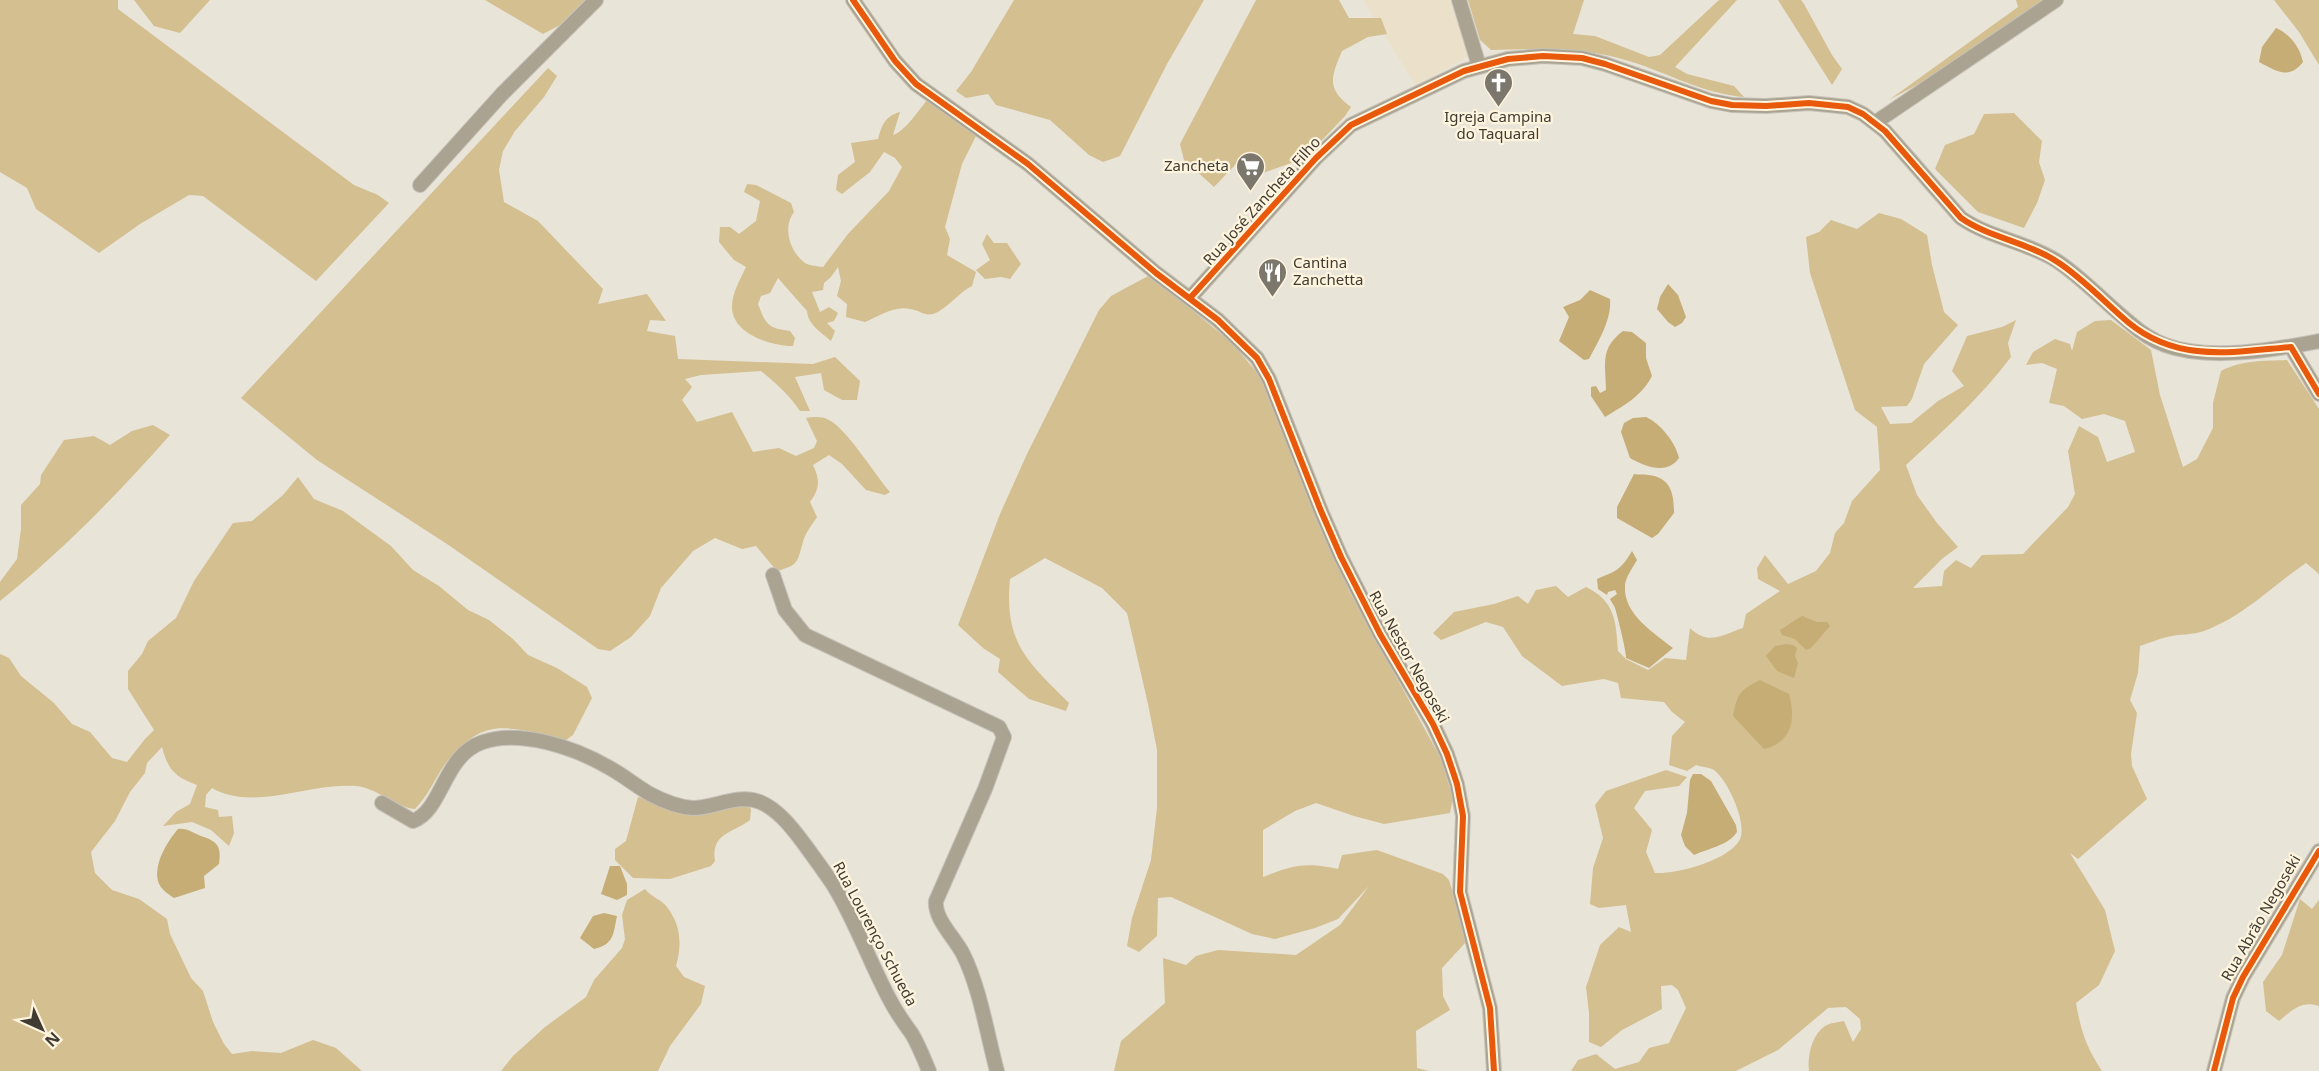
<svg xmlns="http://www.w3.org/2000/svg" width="2319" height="1071" viewBox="0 0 2319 1071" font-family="'Noto Sans',sans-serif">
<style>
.built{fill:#ebe1cb}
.forest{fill:#d3bf90}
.water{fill:#c5ad75}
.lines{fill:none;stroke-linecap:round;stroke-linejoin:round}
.minor-casing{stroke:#c6c2b9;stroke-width:16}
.minor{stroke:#aaa392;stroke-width:14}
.cycleway-casing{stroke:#fff4dd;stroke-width:10}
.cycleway{stroke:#e8590c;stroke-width:6}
.labels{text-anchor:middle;stroke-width:4.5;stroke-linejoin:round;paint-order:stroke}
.poi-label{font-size:15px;fill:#403c33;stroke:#fff4dd}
.street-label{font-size:15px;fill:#403c33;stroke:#fff4dd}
</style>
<rect width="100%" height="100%" fill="#e9e4d8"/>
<polygon class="built" points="1363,0 1457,0 1472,54 1416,86"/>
<g class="forest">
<polygon points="0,0 118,0 118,9 354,185 378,195 389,203 316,281 203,196 189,195 140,224 99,253 36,209 27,188 0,172"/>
<polygon points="134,0 210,0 180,33 154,26"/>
<polygon points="485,0 585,0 560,25 543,34"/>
<polygon points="1014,0 1204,0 1167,64 1120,156 1103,162 1089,155 1050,120 996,105 988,94 966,98 956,91 971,72"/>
<path d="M 1256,0 L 1339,0 L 1349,18 L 1381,18 L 1387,34 L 1368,37 L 1342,51 C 1331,77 1326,89 1351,107 L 1345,116 L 1305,158 L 1263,173 L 1236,164 L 1214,187 L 1184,160 L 1180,144 Z"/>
<path d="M 1468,0 L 1584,0 L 1573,34 L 1595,36 L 1649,57 L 1660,55 L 1719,0 L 1737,0 L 1675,67 L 1687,74 L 1734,86 L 1744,97 C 1704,94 1668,73 1629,61 C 1585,47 1537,49 1491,50 L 1480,40 Z"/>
<polygon points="1778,0 1801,0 1804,4 1832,55 1842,69 1832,85"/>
<polygon points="2016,0 2046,0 1939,73 1889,100 2018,7"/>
<polygon points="2274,0 2319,0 2319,65 2299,32"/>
<path d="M 548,68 L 557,76 L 544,97 L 515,131 L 503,151 L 499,170 L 504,202 L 538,221 L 603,289 L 598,304 L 647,294 L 666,321 L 650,320 L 647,331 L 675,336 L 678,359 L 813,364 L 835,357 L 860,381 L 857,400 L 842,400 L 824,390 L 821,373 L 795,377 L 810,411 L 800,411 C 789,395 776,383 761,371 L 701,375 L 685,379 L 692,387 L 682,400 L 697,422 L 732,412 L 753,452 L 779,448 L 796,456 L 814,448 L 817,441 L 806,418 C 815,417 821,416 829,420 C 847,429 875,475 890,492 L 885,495 L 866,490 L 842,464 L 829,455 L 813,465 C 820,479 820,489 810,502 L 817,517 C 812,525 805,533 803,542 C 797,562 799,565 777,571 L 756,546 L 742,549 L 715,538 L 693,551 L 661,588 L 650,616 L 631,637 L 610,651 L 598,649 L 447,544 L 317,460 L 241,398 Z"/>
<path d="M 929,98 L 977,134 L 962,164 L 945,227 L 950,239 L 947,255 L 976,272 L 972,286 C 959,292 946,310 933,314 C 924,316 919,310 910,309 C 895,305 879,316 865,322 L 846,317 L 847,304 L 837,296 L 841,281 L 838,267 L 831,277 L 824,283 L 823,290 L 812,292 L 820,312 L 829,307 L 838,313 L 834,321 L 827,323 L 835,331 L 831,341 C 821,332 808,325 807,311 L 778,278 L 770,293 L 761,296 L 758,304 C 766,325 768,328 790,331 L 795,338 L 793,346 C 772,346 731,334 732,306 C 732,293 741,278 746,267 L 734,260 L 719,242 L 720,227 L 730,227 L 739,234 L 756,221 L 760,201 L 744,192 L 747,184 L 756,185 L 791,203 L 794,212 C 782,227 790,252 805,263 C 810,266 817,266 823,267 L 848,234 L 889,191 L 902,167 L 895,158 L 884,152 L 870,172 L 842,194 L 836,190 L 838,175 L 855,162 L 851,143 L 878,139 C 882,125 885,116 900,112 L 893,135 C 906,131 919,109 929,98 Z"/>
<polygon points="2014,113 2042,141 2039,162 2045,180 2037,203 2024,228 1978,212 1935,169 1945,145 1974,134 1984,114"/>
<path d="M 1879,213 L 1901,219 L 1927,235 L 1932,265 L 1944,312 L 1958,325 L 1924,364 L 1912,399 L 1907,406 L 1881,407 L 1890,424 L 1911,423 L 1938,401 L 1964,386 L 1952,371 L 1967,336 L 2002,327 L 2016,320 L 2008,343 L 2011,357 C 1980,398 1943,431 1906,465 L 1917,495 L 1937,523 L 1958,547 L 1943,558 L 1913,588 L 1942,586 L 1944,571 L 1956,560 L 1971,568 L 1982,555 L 2023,554 L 2068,507 L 2075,494 L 2068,451 L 2079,426 L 2098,437 L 2107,462 L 2135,452 L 2125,421 L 2104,414 L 2082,419 L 2064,406 L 2049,403 L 2057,369 L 2042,363 L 2026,365 L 2033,352 L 2055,339 L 2070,344 L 2072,351 L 2077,332 L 2095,321 L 2111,320 L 2151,350 L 2160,395 L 2183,467 L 2197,459 L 2213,428 L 2213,403 L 2221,371 C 2241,360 2265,361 2287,360 L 2319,409 L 2319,574 L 2306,563 C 2272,586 2243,617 2204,631 C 2193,635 2179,634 2167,637 C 2158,639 2149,643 2140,646 L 2138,673 L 2130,700 L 2137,713 L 2131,754 L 2132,766 L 2147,799 L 2078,859 L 2070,853 L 2105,910 L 2115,951 L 2099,985 L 2076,1003 C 2081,1031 2086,1047 2102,1071 L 1809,1071 C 1807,1056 1812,1035 1825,1026 C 1830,1023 1839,1022 1844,1021 L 1853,1042 L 1861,1029 L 1860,1019 L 1846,1007 L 1828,1008 L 1778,1050 L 1736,1071 L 1571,1071 L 1578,1060 L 1596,1054 L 1615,1069 L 1639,1062 L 1649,1048 L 1669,1043 L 1686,1008 L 1678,990 L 1672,985 L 1661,986 L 1662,1009 L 1622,1030 L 1601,1047 L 1589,1042 L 1589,1013 L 1586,987 L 1600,945 L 1619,927 L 1631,932 L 1626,905 L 1599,908 L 1590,904 L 1593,868 L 1603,838 L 1595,805 L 1606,791 L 1666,770 L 1687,777 L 1679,786 L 1645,791 L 1634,808 L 1652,830 L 1646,852 L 1655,873 C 1678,874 1726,861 1739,841 C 1749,826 1728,780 1714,770 C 1710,767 1701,767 1696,765 L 1687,771 L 1669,765 L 1672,736 L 1685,722 L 1672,712 L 1664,702 L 1621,698 L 1618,683 L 1604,679 L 1562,686 L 1522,656 L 1503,627 L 1486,622 L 1441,640 L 1433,633 L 1454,612 L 1494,604 L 1518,596 L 1528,604 L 1536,590 L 1556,586 L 1568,597 L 1586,587 C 1615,601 1616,621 1618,651 L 1626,659 L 1648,670 L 1665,658 L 1686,660 L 1690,628 C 1708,646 1722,635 1743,628 L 1746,614 L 1780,591 L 1758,579 L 1757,568 L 1765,555 L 1788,584 L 1816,571 L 1830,553 L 1835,533 L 1844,523 L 1852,501 L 1880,470 L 1877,427 L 1855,410 L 1810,273 L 1806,237 L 1819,232 L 1831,220 L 1857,229 Z"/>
<polygon points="987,234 994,243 1007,243 1021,264 1010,279 1001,277 985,279 976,270 990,260 982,244"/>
<path d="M 1150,275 L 1233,344 L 1264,381 L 1349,591 L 1440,757 L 1453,798 L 1450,813 L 1384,824 L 1354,816 L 1316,803 L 1295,811 L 1263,830 L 1263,877 C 1294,865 1305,862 1338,869 L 1342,855 L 1377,850 L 1443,874 L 1449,880 L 1467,941 L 1442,968 L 1443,996 L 1450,1010 L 1416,1031 L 1417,1068 L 1429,1071 L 1114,1071 L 1121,1041 L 1165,1003 L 1163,958 L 1186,965 L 1196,956 L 1218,950 L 1296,955 L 1340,925 L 1369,886 L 1338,919 L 1315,928 L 1275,939 L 1252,934 L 1171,897 L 1158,898 L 1157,936 L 1139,952 L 1127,946 L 1132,918 L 1151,860 L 1157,808 L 1157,750 L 1148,704 L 1127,613 L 1102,588 L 1045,558 L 1010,579 C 1004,643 1027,661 1069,703 L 1066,711 L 1029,699 L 998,672 L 1000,659 L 983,648 L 958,625 L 1000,514 L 1027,454 L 1099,310 L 1111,296 Z"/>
<path d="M 153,425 L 170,435 C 117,495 62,551 0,601 L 0,582 L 17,559 L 21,529 L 21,505 L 40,484 L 41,475 L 64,440 L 94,436 L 110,445 L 132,431 Z"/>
<path d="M 298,477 L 314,499 L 343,511 L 391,546 L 413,570 L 439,586 L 468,610 L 489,620 L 513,639 L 528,655 L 557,668 L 587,687 L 592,698 L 573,735 L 566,740 C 546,735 508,724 489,730 C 471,734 453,753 443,767 C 434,781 427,797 415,809 C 394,807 378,788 356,786 C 309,782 254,812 212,788 L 206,795 L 205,807 L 218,810 L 219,817 L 232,816 L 234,833 L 229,846 L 211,830 L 192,822 L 163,826 L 176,812 L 190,804 L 197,785 C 175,777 168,770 162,747 L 147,763 L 145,773 L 130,792 L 115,821 L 91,852 L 95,873 L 112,890 L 139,899 L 167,919 L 170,934 L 191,978 L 203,991 L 213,1022 L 224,1044 L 232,1054 L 252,1051 L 281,1053 L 313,1040 L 336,1048 L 362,1071 L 0,1071 L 0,654 L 9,658 L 21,676 L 54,703 L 72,724 L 90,732 L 112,758 L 127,762 L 145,739 L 154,730 L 128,689 L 128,671 L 142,654 L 148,641 L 176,618 L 194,581 L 233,523 L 252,521 L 283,495 Z"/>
<path d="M 638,797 L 655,801 L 747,805 L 751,809 L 750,820 C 731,834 711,833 715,861 L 711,866 L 670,879 L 633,878 L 615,860 L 615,849 L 626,841 Z"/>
<path d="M 645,889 C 651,897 662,900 667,907 C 681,925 682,945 676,966 L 684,977 L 705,986 L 701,1004 L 670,1046 L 658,1071 L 501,1071 L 513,1056 L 545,1027 L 586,997 L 594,980 L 622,948 L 625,939 L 622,915 L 627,900 Z"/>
<path d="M 2300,899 L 2312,909 L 2319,900 L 2319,1006 C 2302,1000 2292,1010 2279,1021 L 2266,1011 L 2263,982 L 2282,955 Z"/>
</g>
<g class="water">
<path d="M 2276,28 C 2290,34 2300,47 2303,62 C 2289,80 2276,71 2259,62 L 2262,47 Z"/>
<polygon points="1668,284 1678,295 1686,317 1682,323 1675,327 1668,322 1657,309 1660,297"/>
<path d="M 1590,290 L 1610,299 C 1612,319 1598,342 1589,359 L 1584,360 L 1559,341 L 1569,317 L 1563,307 L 1580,300 Z"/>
<path d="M 1623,331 L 1632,332 L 1646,343 L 1646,358 L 1652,376 C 1642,396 1623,406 1605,417 L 1591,396 L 1591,387 L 1596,386 L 1600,393 L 1606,390 C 1606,365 1599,349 1623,331 Z"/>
<path d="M 1646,417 C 1661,424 1675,442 1679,458 C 1667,475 1646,467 1630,458 L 1621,432 L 1624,423 L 1633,418 Z"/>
<path d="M 1634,474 C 1639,475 1643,474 1648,475 C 1671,477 1674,494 1674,513 L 1658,534 L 1652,538 L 1617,518 L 1617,507 Z"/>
<path d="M 1632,551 L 1637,560 C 1633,567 1625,578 1625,586 C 1623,614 1654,633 1673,648 L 1649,668 L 1626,658 C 1627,654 1617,614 1615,608 C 1614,605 1612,603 1610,599 L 1617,594 L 1615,590 L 1608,592 L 1607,595 L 1598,589 L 1597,579 C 1616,571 1621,570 1632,551 Z"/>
<polygon points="1802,616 1817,622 1827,622 1830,626 1811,648 1806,650 1795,639 1782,635 1780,630"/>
<polygon points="1786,644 1793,645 1797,648 1795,656 1798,663 1794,678 1777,671 1766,656 1775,646"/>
<path d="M 1760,680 L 1789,694 C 1796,720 1792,742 1764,749 L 1733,716 C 1737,694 1740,690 1760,680 Z"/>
<path d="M 1693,774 L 1701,774 L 1711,781 L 1736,825 L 1737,832 C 1729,845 1707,849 1694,855 L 1685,846 L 1681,835 L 1687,813 L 1690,780 Z"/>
<path d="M 178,829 C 188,828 192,833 201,836 C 216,841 222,845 219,864 L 204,876 L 205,888 L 174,898 C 168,894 160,889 158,881 C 154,863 167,842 178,829 Z"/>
<polygon points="610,866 620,866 627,884 627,895 617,900 601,894"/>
<path d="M 604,913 L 617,916 C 613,935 614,944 594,949 L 580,938 L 593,916 Z"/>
</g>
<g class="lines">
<defs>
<g id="minor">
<polyline points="853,0 895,61 916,84 1028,164 1156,273 1218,320 1257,358 1269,379 1321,511 1341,557 1380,634 1433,724 1447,754 1457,784 1463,816 1460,892 1490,1008 1494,1071"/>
<polyline points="1459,0 1479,66"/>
<polyline points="1876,122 2056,0"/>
<polyline points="420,185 502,94 596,0"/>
<path d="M 1190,298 L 1316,158 L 1351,125 L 1464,71 L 1508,59 L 1543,56 L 1582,58 L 1605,64 L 1711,101 L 1732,105 L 1766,106 L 1809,103 L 1848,107 L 1863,114 L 1885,131 L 1961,218 C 1990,238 2027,242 2057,261 C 2084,279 2105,303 2130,323 C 2140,332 2152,340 2165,345 C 2208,361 2274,350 2319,341"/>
<polyline points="2291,347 2319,394"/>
<path d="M 773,575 L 785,610 L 805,635 L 999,727 L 1004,737 L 985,789 L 936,901 C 934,919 955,938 963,954 C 980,988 987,1034 997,1071"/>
<path d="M 382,803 L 413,821 C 443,810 443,755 483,742 C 521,729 575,748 608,767 C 623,775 636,786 650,794 C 663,801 678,807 693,808 C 714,808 739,793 760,802 C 779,810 793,829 805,845 C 815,859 825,872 834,886 C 856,922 870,963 890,1000 C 896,1012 904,1023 912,1034 C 919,1046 924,1059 929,1071"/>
<polyline points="2214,1071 2233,998 2243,977 2319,851"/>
</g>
</defs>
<use href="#minor" class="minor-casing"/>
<use href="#minor" class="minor"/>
<defs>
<g id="cycleway">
<polyline points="853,0 895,61 916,84 1028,164 1156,273 1218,320 1257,358 1269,379 1321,511 1341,557 1380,634 1433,724 1447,754 1457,784 1463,816 1460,892 1490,1008 1494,1071"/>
<path d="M 1190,298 L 1316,158 L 1351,125 L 1464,71 L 1508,59 L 1543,56 L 1582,58 L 1605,64 L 1711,101 L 1732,105 L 1766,106 L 1809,103 L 1848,107 L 1863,114 L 1885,131 L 1961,218 C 1990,238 2027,242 2056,261 C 2083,278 2105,303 2129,323 C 2178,363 2232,352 2291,347 L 2319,394"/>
<polyline points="2214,1071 2233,998 2243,977 2319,851"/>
</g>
</defs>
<use href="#cycleway" class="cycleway-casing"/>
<use href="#cycleway" class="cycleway"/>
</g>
<defs>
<symbol id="church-pin" viewBox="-11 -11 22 30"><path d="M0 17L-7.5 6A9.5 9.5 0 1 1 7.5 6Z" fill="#7b776d" stroke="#fff4dd"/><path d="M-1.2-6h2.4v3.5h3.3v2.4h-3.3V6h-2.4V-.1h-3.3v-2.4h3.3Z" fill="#fff"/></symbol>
<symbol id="supermarket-pin" viewBox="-11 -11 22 30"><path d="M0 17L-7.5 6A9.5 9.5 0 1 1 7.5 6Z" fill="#7b776d" stroke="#fff4dd"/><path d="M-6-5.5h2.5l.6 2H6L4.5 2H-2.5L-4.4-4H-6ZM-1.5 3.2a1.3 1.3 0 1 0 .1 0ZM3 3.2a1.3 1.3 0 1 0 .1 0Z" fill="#fff"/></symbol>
<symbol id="restaurant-pin" viewBox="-11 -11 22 30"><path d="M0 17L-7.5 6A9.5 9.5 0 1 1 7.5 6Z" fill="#7b776d" stroke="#fff4dd"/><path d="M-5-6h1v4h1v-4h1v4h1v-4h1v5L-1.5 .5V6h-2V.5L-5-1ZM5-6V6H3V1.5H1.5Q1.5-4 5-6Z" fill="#fff"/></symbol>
</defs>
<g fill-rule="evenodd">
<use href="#church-pin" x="1482" y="66" width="33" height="45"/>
<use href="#supermarket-pin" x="1234" y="150" width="33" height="45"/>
<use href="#restaurant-pin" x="1256" y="256" width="33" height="45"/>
</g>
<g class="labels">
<g class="poi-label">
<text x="1498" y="122">Igreja Campina<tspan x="1498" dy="17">do Taquaral</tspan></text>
<text x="1229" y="171" text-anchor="end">Zancheta</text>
<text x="1293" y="268" text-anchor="start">Cantina<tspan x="1293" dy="17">Zanchetta</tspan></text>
</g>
<g class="street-label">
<text transform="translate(1262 201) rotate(-48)" y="5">Rua José Zancheta Filho</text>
<text transform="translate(1409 657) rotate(61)" y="5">Rua Nestor Negoseki</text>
<text transform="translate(2261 918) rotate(-60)" y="5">Rua Abrão Negoseki</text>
<text transform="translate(875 934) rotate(62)" y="5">Rua Lourenço Schueda</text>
</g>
</g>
<g transform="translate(42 1029) rotate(135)" stroke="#fff4dd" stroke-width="4.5" paint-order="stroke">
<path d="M0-4.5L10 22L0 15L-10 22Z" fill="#403c33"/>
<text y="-9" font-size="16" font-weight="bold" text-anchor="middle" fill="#403c33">N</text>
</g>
</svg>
